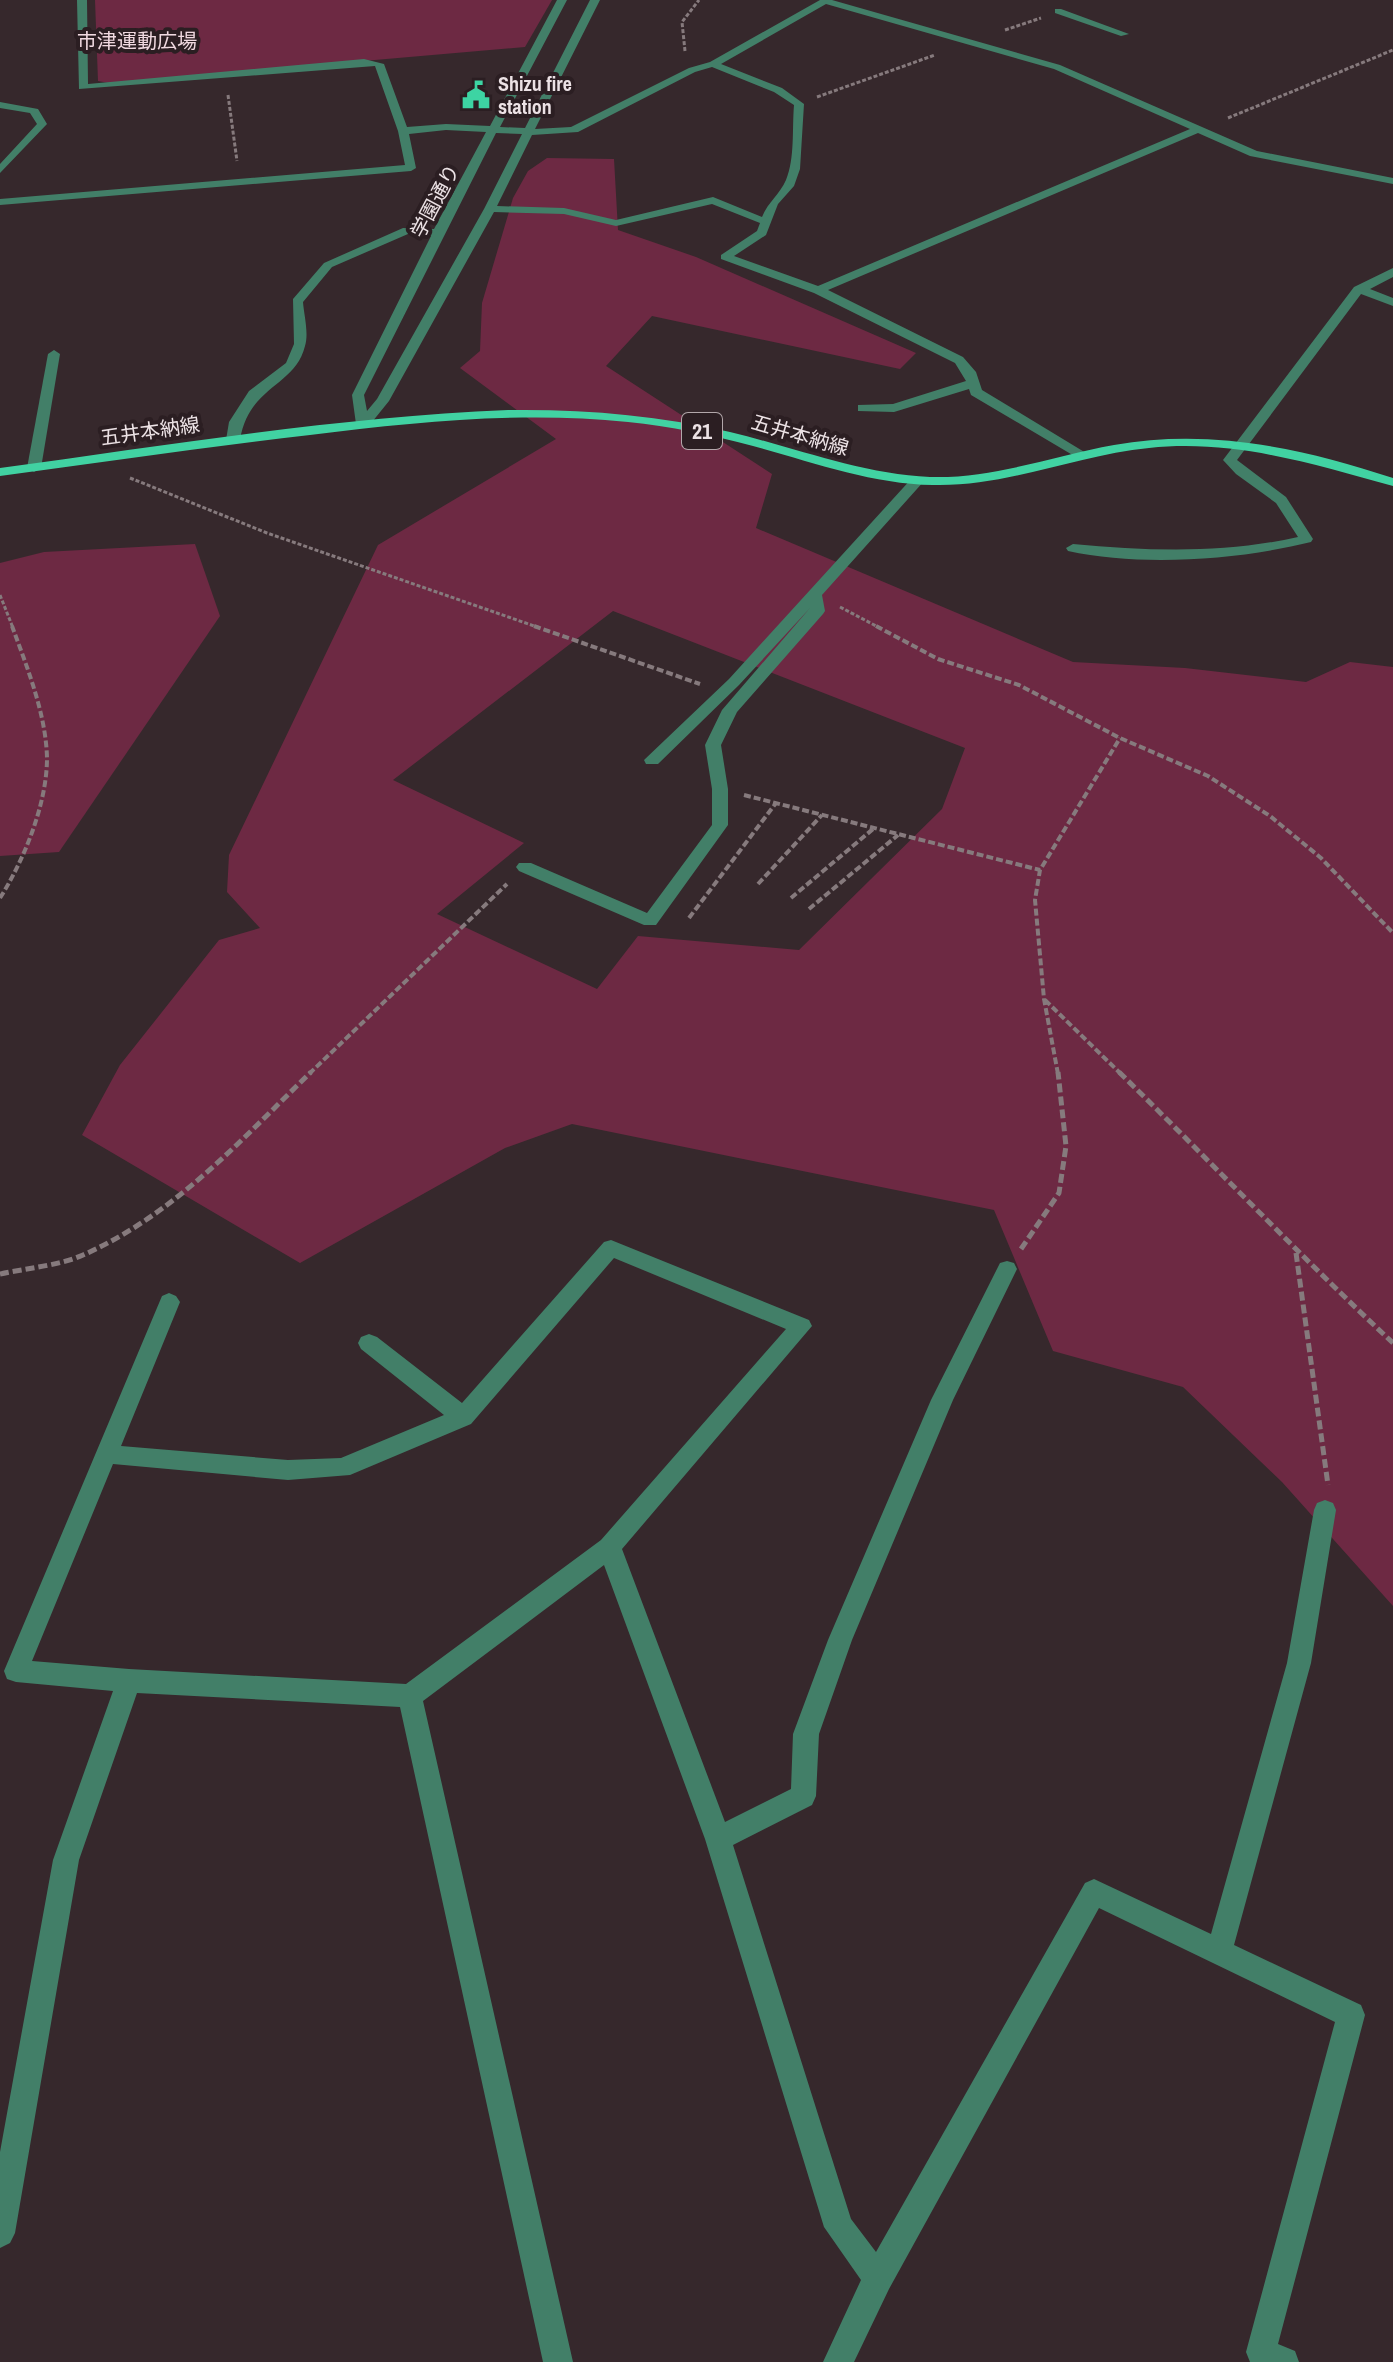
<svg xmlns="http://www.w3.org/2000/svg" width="1393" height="2362" viewBox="0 0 1393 2362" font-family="'Archivo Narrow','Noto Sans JP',sans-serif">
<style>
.green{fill:#6d2943;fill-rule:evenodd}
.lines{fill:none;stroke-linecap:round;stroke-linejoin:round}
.path-far2{stroke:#867a7d;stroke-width:3;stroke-dasharray:4 2;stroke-linecap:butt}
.path-far1{stroke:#867a7d;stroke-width:4;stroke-dasharray:7 3;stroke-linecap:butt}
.path{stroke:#867a7d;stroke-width:5;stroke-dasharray:9 4;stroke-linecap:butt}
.minor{fill:#427f68;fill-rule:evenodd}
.major{fill:#41d2a2;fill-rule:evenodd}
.labels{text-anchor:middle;stroke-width:8;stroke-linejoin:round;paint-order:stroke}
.far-park-label{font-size:20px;fill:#f0d9e0;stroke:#2b1e22}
.far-poi-label{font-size:20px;font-weight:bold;fill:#ece2e5;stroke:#2b1e22;text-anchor:start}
.far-street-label{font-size:20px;fill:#ece2e5;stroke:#2b1e22}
.shield{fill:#2b1e22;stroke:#b2a7aa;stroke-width:2}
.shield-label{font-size:22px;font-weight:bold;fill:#ece2e5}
</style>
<rect width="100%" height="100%" fill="#36282c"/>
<g class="green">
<polygon points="95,0 552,0 525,47 109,83 98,81"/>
<path d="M 547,158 L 614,159 L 618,230 L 696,257 L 916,353 L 900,369 L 652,316 L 606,366 L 772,474 L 756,528 L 1073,662 L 1185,668 L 1306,682 L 1350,662 L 1393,667 L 1393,1606 L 1282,1482 L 1183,1387 L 1053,1351 L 994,1210 L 572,1124 L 505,1148 L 300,1263 L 82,1135 L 120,1065 L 219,940 L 260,928 L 227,892 L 229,855 L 378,545 L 556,439 L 460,368 L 480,351 L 482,303 L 513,198 L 528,171 ZM 613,611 L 965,748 L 942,809 L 799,950 L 638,936 L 597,989 L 437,914 L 524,843 L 393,780 Z"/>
<polygon points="195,544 220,616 59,852 0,856 0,563 44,552"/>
</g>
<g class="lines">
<g class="path-far2">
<polyline points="1005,30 1041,18"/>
<polyline points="685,51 682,22 699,0"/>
<polyline points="228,95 237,161"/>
<polyline points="817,97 935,55"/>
<polyline points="1228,118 1393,50"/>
<polyline points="130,478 267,533 540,628"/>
<polyline points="0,595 13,628"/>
<polyline points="840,607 880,628"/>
</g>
<g class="path-far1">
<polyline points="534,626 700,684"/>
<polyline points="876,626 938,659 1019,685 1120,738 1208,776 1270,816 1321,858 1393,933"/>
<polyline points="744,795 1040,870"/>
<polyline points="758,884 822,815"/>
<path d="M 0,898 C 24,860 47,804 47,758 C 46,714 27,667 12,626"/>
<polyline points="791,898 873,829"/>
<polyline points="809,909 898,835"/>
<polyline points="689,918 776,803"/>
<polyline points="1045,1000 1121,1074"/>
<polyline points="309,1074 507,884"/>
<polyline points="1058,1074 1044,999 1035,900 1040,870 1120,738"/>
</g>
<g class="path">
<path d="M 1119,1072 C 1211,1162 1299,1255 1393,1343"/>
<polyline points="1021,1249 1059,1193 1066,1146 1058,1072"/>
<polyline points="1296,1253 1328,1485"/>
<path d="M 0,1274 C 27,1268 58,1266 83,1255 C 174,1215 241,1140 311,1072"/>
</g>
<g class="minor">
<path d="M 77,0 L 87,0 L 88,84 L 364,59 L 384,64 L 407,127 L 446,124 L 490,126 L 557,0 L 567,0 L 500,127 L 525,128 L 590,0 L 600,0 L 535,129 L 571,127 L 689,68 L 710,62 L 820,0 L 832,0 L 1060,65 L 1257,151 L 1393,178 L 1393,184 L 1250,156 L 1198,133 L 828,290 L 963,357 L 976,372 L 982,390 L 1086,453 L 1088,456 L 1081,460 L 971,395 L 969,389 L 894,412 L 858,411 L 858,405 L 893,404 L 966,381 L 955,363 L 814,293 L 721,259 L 721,255 L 757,231 L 760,223 L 712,204 L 616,226 L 564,214 L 494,212 L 389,401 L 368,427 L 363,428 L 356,424 L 352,395 L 431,236 L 408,234 L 332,267 L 303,302 C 304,315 309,333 305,346 C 295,387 249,385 240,440 L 233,444 L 226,440 L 229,422 L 249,391 L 286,363 L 294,344 L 293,299 L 324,263 L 403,228 L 434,229 L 486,132 L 446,130 L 409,134 L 416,168 L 411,171 L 0,205 L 0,199 L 405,165 L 398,131 L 375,66 L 79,89 ZM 826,4 L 1054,69 L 1190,129 L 818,286 L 734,256 L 766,235 L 778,204 L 794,186 L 800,169 L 804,104 L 782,88 L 721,64 ZM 712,67 L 774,92 L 794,105 C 792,129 795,158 786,180 C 780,194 768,202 762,217 L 713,197 L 616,220 L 564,208 L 497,206 L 532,135 L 578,132 L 695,72 ZM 496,133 L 522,134 L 484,209 L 377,399 L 367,411 L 364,395 Z"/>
<polygon points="1055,9 1061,9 1129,34 1121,36 1055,13"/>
<polygon points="0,102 38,109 47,124 0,173 0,164 37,124 30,113 0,108"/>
<path d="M 1393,268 L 1393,277 L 1370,289 L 1393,298 L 1393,306 L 1361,294 L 1237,460 L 1286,497 L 1313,539 L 1311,542 C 1238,560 1142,567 1068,551 L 1066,548 L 1073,544 C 1149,551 1223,554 1298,537 L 1276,503 L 1236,474 L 1223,460 L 1354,287 Z"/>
<polygon points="54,350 60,354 41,468 34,472 27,468 48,354"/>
<polygon points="913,477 925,480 822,595 825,611 823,614 737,712 721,745 728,789 728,825 656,925 644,925 519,871 516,867 519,863 531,863 647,913 712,825 712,789 705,745 722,710 810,608 739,685 658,764 646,764 644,760 729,679"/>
<path d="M 611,1240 L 809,1320 L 812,1326 L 622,1549 L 725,1822 L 791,1789 L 793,1734 L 828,1640 L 931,1400 L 1000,1263 L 1007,1261 L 1014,1263 L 1017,1269 L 953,1400 L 852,1640 L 819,1734 L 816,1796 L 812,1805 L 733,1845 L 851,2219 L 876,2252 L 1085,1883 L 1094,1879 L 1211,1934 L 1287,1663 L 1314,1510 L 1317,1503 L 1325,1500 L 1333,1503 L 1336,1510 L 1311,1663 L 1234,1945 L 1361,2005 L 1365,2015 L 1278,2344 L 1295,2351 L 1299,2362 L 1250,2362 L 1246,2352 L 1335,2022 L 1099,1908 L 889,2289 L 854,2362 L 823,2362 L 861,2280 L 824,2227 L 705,1839 L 604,1565 L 423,1701 L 573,2362 L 543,2362 L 400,1707 L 137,1693 L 79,1860 L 15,2233 L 10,2243 L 0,2248 L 0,2152 L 53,1860 L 113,1691 L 16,1682 L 7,1679 L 4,1671 L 162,1296 L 169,1293 L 176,1296 L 180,1302 L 121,1446 L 288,1460 L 341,1458 L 444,1415 L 361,1349 L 358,1343 L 361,1337 L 369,1334 L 377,1337 L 462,1403 L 604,1242 ZM 614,1258 L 786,1329 L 601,1540 L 406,1684 L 129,1669 L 32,1661 L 113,1464 L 288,1480 L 350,1475 L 471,1424 Z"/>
</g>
<path class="major" d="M 508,410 C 584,409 657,415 730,432 C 797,448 861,474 930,477 C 993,479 1053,456 1114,445 C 1210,428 1302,448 1393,478 L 1393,486 C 1312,464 1235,439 1149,448 C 1077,455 1007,487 933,485 C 871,484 812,462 753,446 C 712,435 670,426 628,422 C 522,411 415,422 310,435 C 206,447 103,462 0,476 L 0,468 C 169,445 338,417 508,410 Z"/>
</g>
<defs>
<symbol id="civic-bare" viewBox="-9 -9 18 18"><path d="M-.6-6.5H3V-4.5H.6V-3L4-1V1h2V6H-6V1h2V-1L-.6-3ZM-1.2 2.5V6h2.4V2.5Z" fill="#3dd4a3" stroke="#2b1e22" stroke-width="2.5" paint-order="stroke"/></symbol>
</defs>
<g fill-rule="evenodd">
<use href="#civic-bare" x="456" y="75" width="40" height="40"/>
</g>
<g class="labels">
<g class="far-park-label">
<text x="137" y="48">市津運動広場</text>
</g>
<g class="far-poi-label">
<text x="498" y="91">Shizu fire<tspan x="498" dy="23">station</tspan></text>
</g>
<g class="far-street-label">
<text transform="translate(435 201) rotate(-62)" y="7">学園通り</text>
<text transform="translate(150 431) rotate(-8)" y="7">五井本納線</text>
<text transform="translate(800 435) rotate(16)" y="7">五井本納線</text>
</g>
<rect class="shield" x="682" y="413" width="40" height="36" rx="6"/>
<g class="shield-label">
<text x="702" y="439">21</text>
</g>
</g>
</svg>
